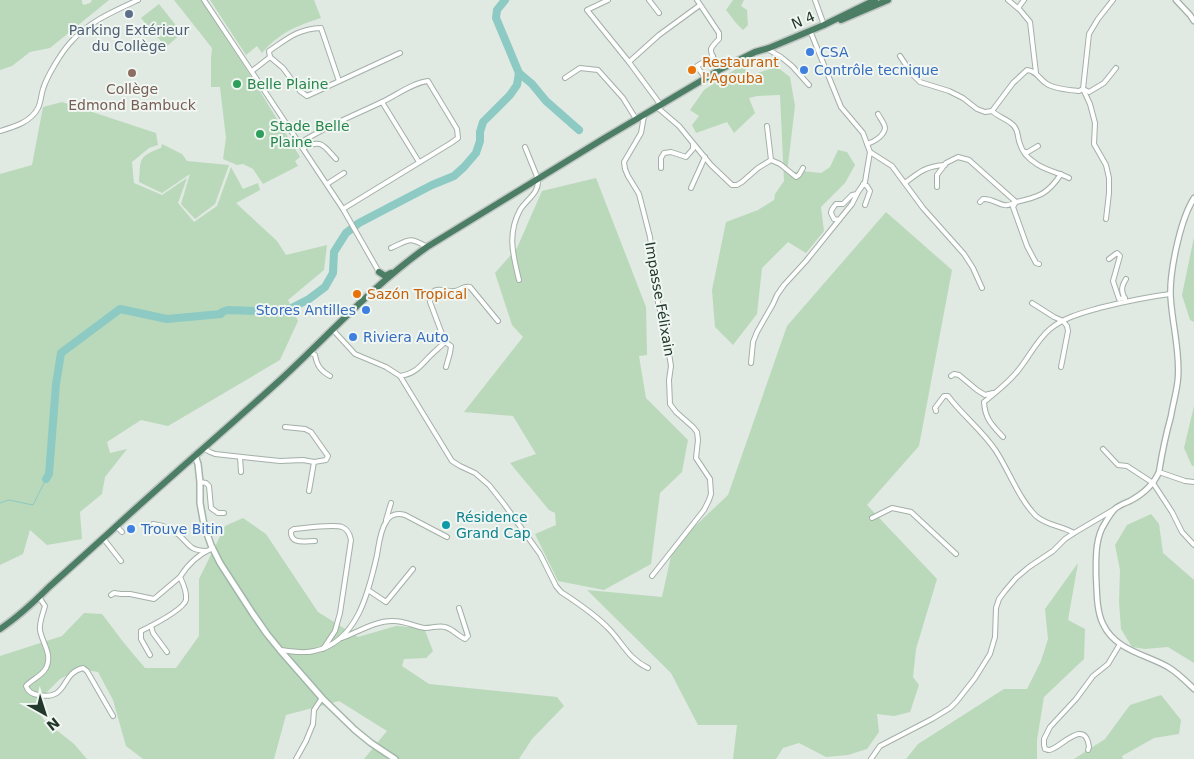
<svg xmlns="http://www.w3.org/2000/svg" width="1194" height="759" viewBox="0 0 1194 759" font-family="'DejaVu Sans',sans-serif">
<style>
.green{fill:#bad9ba}
.lines{fill:none;stroke-linecap:round;stroke-linejoin:round}
.stream{stroke:#8ccac3;stroke-width:1}
.river{stroke:#8ccac3;stroke-width:8}
.minor-casing{stroke:#a3b0a8;stroke-width:6}
.tertiary-casing{stroke:#a3b0a8;stroke-width:7}
.secondary-casing{stroke:#a2b7aa;stroke-width:8}
.trunk-casing{stroke:#c1c7c4;stroke-width:9}
.minor{stroke:#fff;stroke-width:4}
.tertiary{stroke:#fff;stroke-width:4.5}
.secondary{stroke:#fff;stroke-width:5}
.trunk{stroke:#4c7e65;stroke-width:6}
.service-dot{fill:#5c6f8a;stroke:#f0f6f1;stroke-width:2}
.shop-dot{fill:#3f7fe0;stroke:#f0f6f1;stroke-width:2}
.food-dot{fill:#e8710a;stroke:#f0f6f1;stroke-width:2}
.education-dot{fill:#8d6e63;stroke:#f0f6f1;stroke-width:2}
.leisure-dot{fill:#2e9e5b;stroke:#f0f6f1;stroke-width:2}
.culture-dot{fill:#0f9aa8;stroke:#f0f6f1;stroke-width:2}
.labels{text-anchor:middle;stroke-width:4;stroke-linejoin:round;paint-order:stroke}
.street-label{font-size:14px;fill:#22382c;stroke:#f0f6f1}
.service-label{font-size:14px;fill:#4e5e75;stroke:#f0f6f1}
.shop-label{font-size:14px;fill:#366cbe;stroke:#f0f6f1;text-anchor:start}
.food-label{font-size:14px;fill:#c56008;stroke:#f0f6f1;text-anchor:start}
.leisure-label{font-size:14px;fill:#27864d;stroke:#f0f6f1;text-anchor:start}
.education-label{font-size:14px;fill:#785e54;stroke:#f0f6f1}
.culture-label{font-size:14px;fill:#0d838f;stroke:#f0f6f1;text-anchor:start}
</style>
<rect width="100%" height="100%" fill="#e0e9e2"/>
<g class="green">
<polygon points="0,0 82,0 82,3 84,5 90,3 92,0 109,0 50,48 30,52 12,66 0,70"/>
<polygon points="174,0 201,0 247,70 300,157 295,161 298,166 263,184 253,169 243,164 237,165 223,159 226,138 220,87 211,87 211,59 212,48"/>
<path d="M 210,0 L 314,0 L 321,18 C 296,26 279,33 262,53 L 257,46 L 246,55 Z"/>
<polygon points="733,0 744,0 741,6 747,10 748,25 743,30 736,23 726,10"/>
<polygon points="159,4 182,33 166,47 141,18"/>
<polygon points="742,65 748,73 754,74 777,67 790,77 795,106 787,173 802,171 821,173 830,167 838,150 847,152 855,165 845,183 821,207 824,231 806,253 788,242 762,268 757,314 733,345 715,327 712,290 726,222 758,210 774,200 775,194 784,181 780,95 757,96 749,98 755,113 734,133 727,122 696,133 692,125 699,116 690,110 704,90"/>
<polygon points="62,102 156,133 158,145 149,148 132,162 134,183 162,195 187,178 178,203 194,222 217,206 231,167 243,189 258,183 260,190 236,203 277,241 286,255 327,245 324,270 288,300 298,321 280,360 168,426 141,420 107,442 110,453 127,449 105,477 102,494 80,512 82,539 47,545 30,530 23,554 0,565 0,174 32,165 43,107"/>
<path d="M 162,144 L 182,154 L 187,161 L 229,165 L 215,204 L 195,219 L 181,204 L 190,174 L 162,193 L 139,182 C 141,159 137,157 161,148 Z"/>
<polygon points="596,178 646,307 647,355 639,356 646,398 688,440 682,472 660,493 651,564 604,590 558,581 535,534 556,525 555,513 549,510 510,463 536,454 513,416 464,412 523,337 512,325 495,273 517,248 542,191"/>
<polygon points="886,212 952,270 919,446 867,505 937,579 916,649 913,677 919,685 910,712 894,716 877,714 879,732 867,749 848,755 826,757 799,743 783,748 776,759 733,759 737,725 698,725 671,673 587,590 662,597 673,547 728,495 787,326"/>
<polygon points="1194,237 1194,322 1190,320 1182,295"/>
<polygon points="1194,406 1194,466 1192,466 1184,448"/>
<polygon points="1151,514 1159,524 1163,553 1194,580 1194,663 1168,647 1145,649 1132,647 1121,629 1119,602 1120,570 1115,545 1127,525"/>
<polygon points="243,518 266,534 318,612 358,637 396,626 424,628 433,651 426,658 404,659 402,666 429,684 557,697 564,706 532,739 519,759 364,759 387,731 339,701 286,715 274,759 143,759 126,746 113,700 98,672 79,669 60,679 34,705 44,720 74,744 87,759 0,759 0,656 62,636 84,613 102,614 124,643 145,668 176,668 199,636 199,579 225,526"/>
<polygon points="1078,563 1068,620 1085,629 1084,659 1044,697 1037,740 1037,759 906,759 918,744 1004,689 1027,689 1041,661 1048,639 1045,609"/>
<polygon points="1161,695 1181,720 1179,734 1154,738 1122,756 1123,759 1074,759 1105,739 1130,705"/>
</g>
<g class="lines">
<polyline class="stream" points="0,503 9,500 33,505 46,479"/>
<g class="river">
<polyline points="519,73 532,84 546,101 579,130"/>
<polyline points="46,479 49,474 56,384 61,353 120,309 167,319 221,314 222,312 228,310 284,312 309,299 325,287 333,273 334,252 346,233 359,223 403,200 432,185 454,176 464,167 476,153 480,141 480,132 483,122 510,95 517,85 519,73 496,18 497,10 505,0"/>
</g>
<defs>
<g id="minor">
<polyline points="204,0 343,209 379,272"/>
<polyline points="608,0 587,10 629,62"/>
<polyline points="649,0 659,13"/>
<path d="M 697,0 L 719,33 L 719,39 C 717,41 712,46 711,49 C 710,56 718,64 721,69"/>
<polyline points="815,0 824,25"/>
<polyline points="1008,0 1020,10 1030,22 1036,73"/>
<polyline points="1018,8 1024,0"/>
<polyline points="811,33 841,107 863,133 870,152 892,166 923,208 964,254 973,268 982,288"/>
<polyline points="769,50 781,57 792,66 809,85"/>
<path d="M 900,56 L 912,74 L 920,82 L 949,91 L 963,98 L 977,109 L 985,112 L 992,111 C 998,117 1008,119 1014,126 C 1019,132 1017,137 1020,144 C 1022,151 1028,158 1034,162 C 1043,170 1058,172 1069,178"/>
<polyline points="252,71 270,57"/>
<polyline points="565,78 580,68 598,70 623,98 636,119"/>
<polyline points="705,78 697,66 713,56"/>
<path d="M 339,81 L 321,28 C 297,29 287,39 269,51 L 270,57 L 283,68 L 300,91 L 307,96 L 400,53"/>
<polyline points="1083,89 1090,104 1095,123 1094,144 1106,165 1109,178 1109,193 1106,219"/>
<polyline points="1083,89 1089,92 1104,83 1116,68"/>
<polyline points="382,102 419,162"/>
<polyline points="660,104 629,62 659,35 700,5"/>
<polyline points="658,108 679,126 711,165 732,185 737,185 742,182 758,168 771,160"/>
<path d="M 992,111 L 1013,83 L 1027,70 C 1037,71 1039,79 1047,84 C 1055,89 1069,90 1079,91 L 1083,89 L 1089,34 L 1098,19 L 1113,0"/>
<polyline points="644,116 641,133 624,162 625,169 628,176 639,194 650,237 658,303 665,329 671,366 669,380 670,404 676,412 693,427 697,432 698,440 696,458 710,479 711,494 709,500 704,510 652,576"/>
<polyline points="767,126 771,160"/>
<path d="M 0,131 C 14,127 31,122 38,108 C 41,102 41,95 43,89 C 47,76 61,53 70,43 C 88,22 114,11 138,0"/>
<path d="M 300,143 C 326,126 355,115 382,102 C 397,95 412,83 428,81 L 457,129 L 458,138 L 451,143 L 343,209"/>
<path d="M 867,144 C 874,142 884,136 885,128 C 885,124 880,118 878,114"/>
<polyline points="525,147 538,179"/>
<path d="M 303,148 C 322,139 323,145 336,159"/>
<polyline points="1025,152 1028,152 1038,146"/>
<polyline points="771,160 780,164 796,177 799,175 803,168"/>
<polyline points="661,168 661,158 664,153 671,152 686,157 693,149 693,144"/>
<path d="M 905,183 C 919,172 926,166 945,165"/>
<polyline points="327,184 344,173"/>
<polyline points="863,184 867,186 870,191 865,205"/>
<path d="M 937,187 L 937,175 L 946,163 L 958,157 L 969,160 L 1016,202 C 1002,211 996,198 983,199 L 980,202"/>
<polyline points="691,188 705,157"/>
<path d="M 857,194 L 852,195 L 843,204 L 836,204 C 834,207 831,209 831,213 L 834,219 L 839,220 L 852,204 L 858,192 L 865,182 L 870,152"/>
<path d="M 391,248 C 409,240 409,236 427,247"/>
<polyline points="1109,259 1117,253 1120,256 1113,281 1119,299 1125,298"/>
<path d="M 1039,264 L 1036,263 L 1027,246 L 1013,207 L 1016,202 C 1039,197 1048,194 1061,174"/>
<path d="M 519,280 C 513,255 507,234 520,210 C 526,200 539,193 538,181"/>
<path d="M 1125,299 C 1121,291 1121,287 1126,279"/>
<polyline points="1032,303 1054,317 1063,321 1067,326 1068,331 1061,367"/>
<path d="M 333,330 L 355,354 L 386,367 L 400,376 L 452,461 L 460,466 L 475,473 L 489,485 L 504,504 L 540,554 L 556,586 L 561,592 C 578,603 596,615 610,630 C 623,644 629,659 648,668"/>
<path d="M 445,342 L 430,302 C 431,283 443,292 455,291 C 461,290 464,285 470,287 L 498,321"/>
<path d="M 310,352 L 315,355 C 317,366 321,371 330,376"/>
<polyline points="751,363 753,342 757,332 773,304 777,295 784,285 806,261 839,220"/>
<path d="M 400,376 C 414,374 420,367 429,357 C 434,352 440,347 445,342 L 451,346 L 450,353 L 446,367"/>
<polyline points="951,376 954,374 959,375 977,390 985,395 993,393"/>
<path d="M 936,411 L 935,408 L 944,396 L 948,396 C 962,415 982,430 996,451 C 1009,471 1019,499 1036,516 C 1046,525 1061,526 1074,533"/>
<path d="M 1003,437 C 992,425 985,419 984,402 C 997,391 1010,382 1020,368 C 1030,355 1038,339 1050,329 C 1065,317 1082,313 1099,308 C 1123,302 1146,297 1170,294"/>
<polyline points="203,448 210,452 215,454 280,461 303,460 314,462 326,460 328,456 311,432 305,429 285,427"/>
<polyline points="1103,449 1118,465 1127,466 1153,483 1172,512 1182,532 1194,545"/>
<polyline points="240,457 241,472"/>
<polyline points="1159,472 1185,481 1194,482"/>
<polyline points="200,482 206,483 209,486 211,508 218,513 224,513"/>
<polyline points="309,491 314,462"/>
<polyline points="872,518 892,508 911,512 956,554"/>
<polyline points="386,520 391,503"/>
<path d="M 153,524 C 162,525 172,529 179,535 C 190,545 189,550 206,551"/>
<polyline points="116,526 122,532"/>
<polyline points="103,538 121,561"/>
<path d="M 315,541 C 305,541 290,545 291,531 L 294,529 C 305,528 333,524 342,527 C 348,529 350,535 351,540 L 340,613 L 335,631 L 323,649"/>
<polyline points="368,590 386,602 413,569"/>
<polyline points="111,595 114,593 121,594 130,594 154,599 180,577"/>
<path d="M 39,597 L 45,606 C 43,613 39,623 40,630 C 42,643 53,654 46,668 C 42,676 32,679 26,686 C 28,692 32,694 38,695 C 69,701 60,673 83,668 L 87,671 L 113,716"/>
<polyline points="151,626 153,633 167,652"/>
<path d="M 342,638 C 358,632 377,620 394,621 C 405,621 416,627 425,628 C 432,628 439,625 445,627 C 453,629 458,636 465,639 L 468,636 L 459,608"/>
<path d="M 280,650 C 291,651 303,654 314,651 C 357,643 369,591 377,555 C 379,544 380,531 386,522 C 390,514 398,513 405,515 L 447,537"/>
<path d="M 150,655 L 141,639 L 141,631 C 151,626 183,610 186,600 C 187,593 183,583 180,577 C 188,564 199,554 213,548"/>
<path d="M 1088,750 L 1089,747 C 1085,716 1059,750 1049,750 C 1047,750 1046,749 1045,749 L 1044,745 L 1044,739 L 1050,727 L 1076,699 L 1093,676 L 1108,664 L 1120,644"/>
<polyline points="296,759 306,741 313,724 314,710 322,698"/>
<polyline points="871,759 880,746 932,719 950,708 957,701 975,678 990,654 995,637 996,608 999,599 1005,591 1016,578 1029,567 1053,551 1065,539 1074,533 1113,510"/>
</g>
<g id="tertiary">
<polyline points="1176,0 1190,15 1194,21"/>
<path d="M 1194,198 C 1180,220 1168,276 1171,302 C 1173,327 1180,352 1178,378 C 1177,391 1173,403 1171,416 C 1166,434 1162,453 1159,472 C 1153,486 1143,494 1130,501 C 1125,503 1120,505 1116,508 C 1112,511 1108,518 1105,523 C 1095,538 1096,558 1096,575 C 1097,590 1096,610 1103,624 C 1115,650 1145,654 1168,667 C 1178,673 1186,681 1194,689"/>
</g>
<polyline id="secondary" points="195,455 198,464 200,482 200,503 204,525 211,545 220,563 253,614 267,634 280,650 322,698 355,730 371,743 395,759"/>
<g id="trunk">
<polyline points="841,20 888,0"/>
<polyline points="379,272 385,276 391,273"/>
<path d="M 0,629 C 18,617 34,602 49,587 C 70,568 90,550 111,531 C 166,480 223,432 278,382 C 327,337 372,286 427,247 L 603,139 L 721,69 L 755,52 L 769,48 L 824,25 L 875,0"/>
</g>
</defs>
<use href="#minor" class="minor-casing"/>
<use href="#tertiary" class="tertiary-casing"/>
<use href="#secondary" class="secondary-casing"/>
<use href="#trunk" class="trunk-casing"/>
<use href="#minor" class="minor"/>
<use href="#tertiary" class="tertiary"/>
<use href="#secondary" class="secondary"/>
<use href="#trunk" class="trunk"/>
</g>
<circle class="service-dot" cx="129" cy="14" r="5"/>
<g class="shop-dot">
<circle cx="810" cy="52" r="5"/>
<circle cx="804" cy="70" r="5"/>
<circle cx="366" cy="310" r="5"/>
<circle cx="353" cy="337" r="5"/>
<circle cx="131" cy="529" r="5"/>
</g>
<g class="food-dot">
<circle cx="692" cy="70" r="5"/>
<circle cx="357" cy="294" r="5"/>
</g>
<circle class="education-dot" cx="132" cy="73" r="5"/>
<g class="leisure-dot">
<circle cx="237" cy="84" r="5"/>
<circle cx="260" cy="134" r="5"/>
</g>
<circle class="culture-dot" cx="446" cy="525" r="5"/>
<g class="labels">
<g class="street-label">
<text transform="translate(803 20) rotate(-23)" y="5">N 4</text>
<text transform="translate(660 299) rotate(80)" y="5">Impasse Félixain</text>
</g>
<g class="service-label">
<text x="129" y="35">Parking Extérieur<tspan x="129" dy="16">du Collège</tspan></text>
</g>
<g class="shop-label">
<text x="820" y="57">CSA</text>
<text x="814" y="75">Contrôle tecnique</text>
<text x="356" y="315" text-anchor="end">Stores Antilles</text>
<text x="363" y="342">Riviera Auto</text>
<text x="141" y="534">Trouve Bitin</text>
</g>
<g class="food-label">
<text x="702" y="67">Restaurant<tspan x="702" dy="16">l'Agouba</tspan></text>
<text x="367" y="299">Sazón Tropical</text>
</g>
<g class="leisure-label">
<text x="247" y="89">Belle Plaine</text>
<text x="270" y="131">Stade Belle<tspan x="270" dy="16">Plaine</tspan></text>
</g>
<g class="education-label">
<text x="132" y="94">Collège<tspan x="132" dy="16">Edmond Bambuck</tspan></text>
</g>
<g class="culture-label">
<text x="456" y="522">Résidence<tspan x="456" dy="16">Grand Cap</tspan></text>
</g>
</g>
<g transform="translate(45 714) rotate(141)" stroke="#f0f6f1" stroke-width="4" paint-order="stroke">
<path d="M0-4L9 19L0 12L-9 19Z" fill="#22382c"/>
<text y="-8" font-size="14" font-weight="bold" text-anchor="middle" fill="#22382c">N</text>
</g>
</svg>
